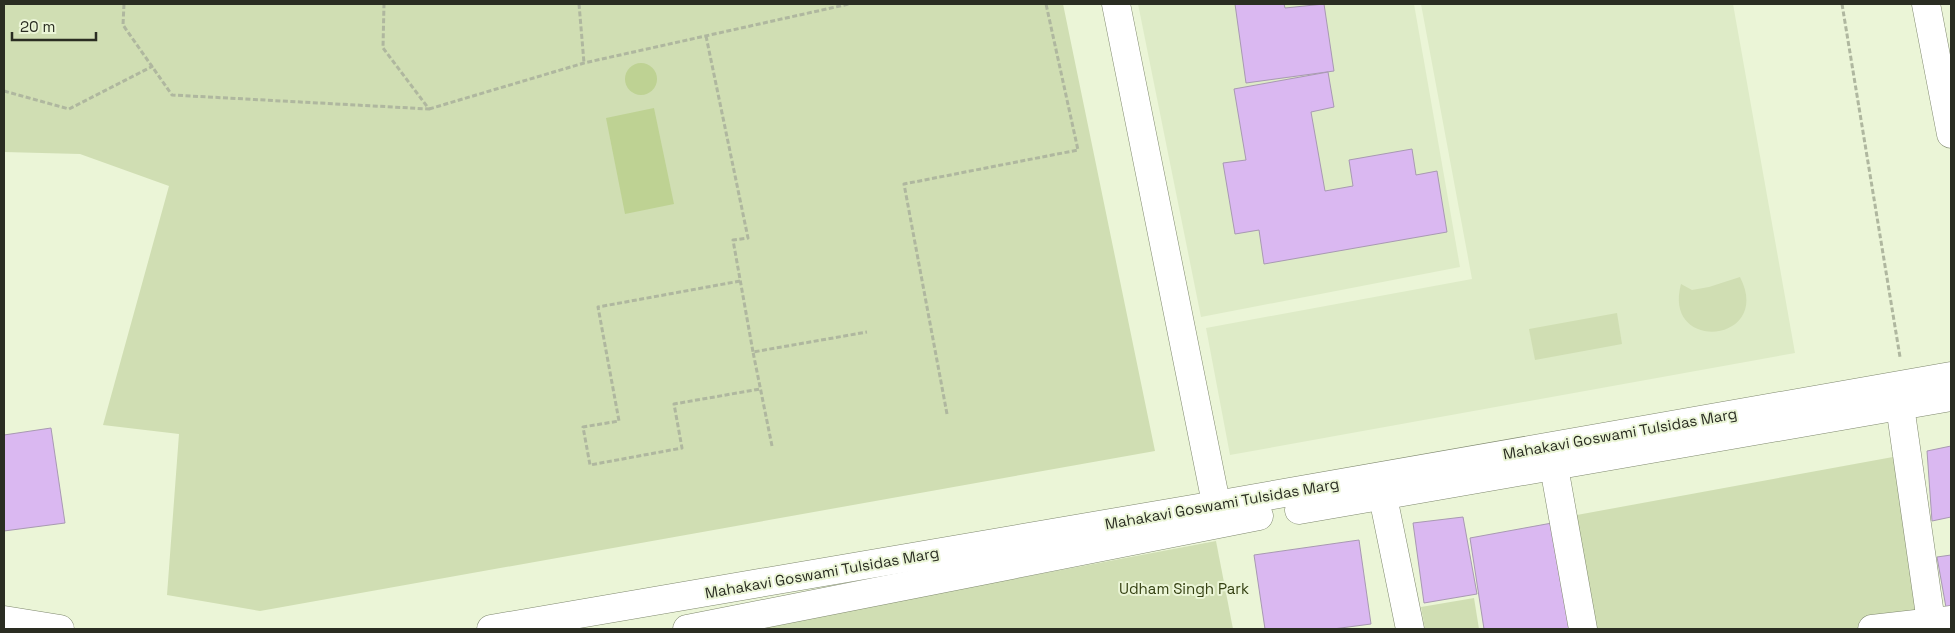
<svg xmlns="http://www.w3.org/2000/svg" width="1955" height="633" viewBox="0 0 1955 633" font-family="'Space Grotesk',sans-serif">
<style>
.built{fill:#deebc7}
.green{fill:#d0deb3}
.water{fill:#bed293}
.building{fill:#dab8f1;stroke:#a899b2}
.lines{fill:none;stroke-linecap:round;stroke-linejoin:round}
.minor-casing{stroke:#7f886e;stroke-width:29}
.path{stroke:#afb79f;stroke-width:3;stroke-dasharray:5 2.5;stroke-linecap:butt}
.minor{stroke:#fff;stroke-width:28}
.labels{text-anchor:middle;stroke-width:4;stroke-linejoin:round;paint-order:stroke}
.street-label{font-size:15px;fill:#2a2d22;stroke:#ebf5d7}
.park-label{font-size:15px;fill:#344012;stroke:#ebf5d7}
</style>
<rect width="100%" height="100%" fill="#ebf5d7"/>
<g class="built">
<polygon points="1138,4 1414,4 1460,267 1201,317"/>
<polygon points="1421,4 1733,4 1795,353 1230,455 1206,328 1472,279"/>
</g>
<g class="green">
<polygon points="4,4 1063,4 1155,451 260,611 167,595 179,434 103,425 169,186 80,154 4,152"/>
<path d="M 1740,277 C 1774,343 1662,354 1681,284 L 1692,290 L 1709,287 Z"/>
<polygon points="1617,313 1622,344 1535,360 1529,329"/>
<polygon points="1893,457 1924,627 1909,629 1575,629 1555,519"/>
<polygon points="1216,541 1233,629 746,629"/>
<polygon points="1474,598 1479,629 1425,629 1421,607"/>
</g>
<g class="water">
<circle cx="641" cy="79" r="16"/>
<polygon points="654,108 674,204 625,214 606,118"/>
</g>
<g class="building">
<polygon points="1235,4 1284,4 1285,8 1324,4 1334,71 1246,83"/>
<polygon points="1328,72 1334,107 1311,112 1325,191 1353,186 1349,160 1412,149 1416,175 1437,171 1447,232 1264,264 1259,230 1235,234 1223,163 1246,160 1234,89"/>
<polygon points="51,428 65,523 4,531 4,435"/>
<polygon points="1951,446 1951,517 1932,521 1927,451"/>
<polygon points="1463,517 1477,594 1424,603 1413,523"/>
<polygon points="1552,523 1573,629 1484,629 1470,538"/>
<polygon points="1359,540 1371,624 1333,629 1265,629 1254,555"/>
<polygon points="1951,555 1951,613 1947,613 1937,557"/>
</g>
<g class="lines">
<defs>
<g id="minor">
<polyline points="1116,4 1220,523"/>
<polyline points="1926,4 1951,134"/>
<polyline points="1900,406 1932,629"/>
<polyline points="1554,467 1583,629"/>
<polyline points="1383,497 1410,629"/>
<polyline points="1299,510 1951,397"/>
<polyline points="4,620 60,629"/>
<polyline points="491,629 1216,505 1951,376"/>
<polyline points="687,629 1259,516"/>
<polyline points="1872,629 1951,620"/>
</g>
</defs>
<use href="#minor" class="minor-casing"/>
<g class="path">
<polyline points="124,4 123,25 172,95 429,109 383,48 384,4"/>
<polyline points="579,4 584,63"/>
<polyline points="1842,4 1900,357"/>
<polyline points="706,36 748,238 733,240 753,352"/>
<polyline points="4,91 69,109 153,66"/>
<polyline points="429,109 584,63 849,4"/>
<polyline points="740,281 598,307 619,421 583,427 590,465 682,448 674,404 760,389"/>
<polyline points="947,414 904,184 1078,150 1046,4"/>
<polyline points="772,446 753,352 867,332"/>
</g>
<use href="#minor" class="minor"/>
</g>
<g class="labels">
<g class="street-label">
<text transform="translate(1620 434) rotate(-10)" y="5">Mahakavi Goswami Tulsidas Marg</text>
<text transform="translate(1222 504) rotate(-10)" y="5">Mahakavi Goswami Tulsidas Marg</text>
<text transform="translate(822 573) rotate(-10)" y="5">Mahakavi Goswami Tulsidas Marg</text>
</g>
<g class="park-label">
<text x="1184" y="594">Udham Singh Park</text>
</g>
</g>
<rect width="1955" height="633" fill="none" stroke="#2a2d22" stroke-width="10"/>
<path d="M12 32v8h84v-8" fill="none" stroke="#2a2d22" stroke-width="2.5"/>
<text x="20" y="32" font-size="15" fill="#2a2d22" stroke="#ebf5d7" stroke-width="4" paint-order="stroke">20 m</text>
</svg>
